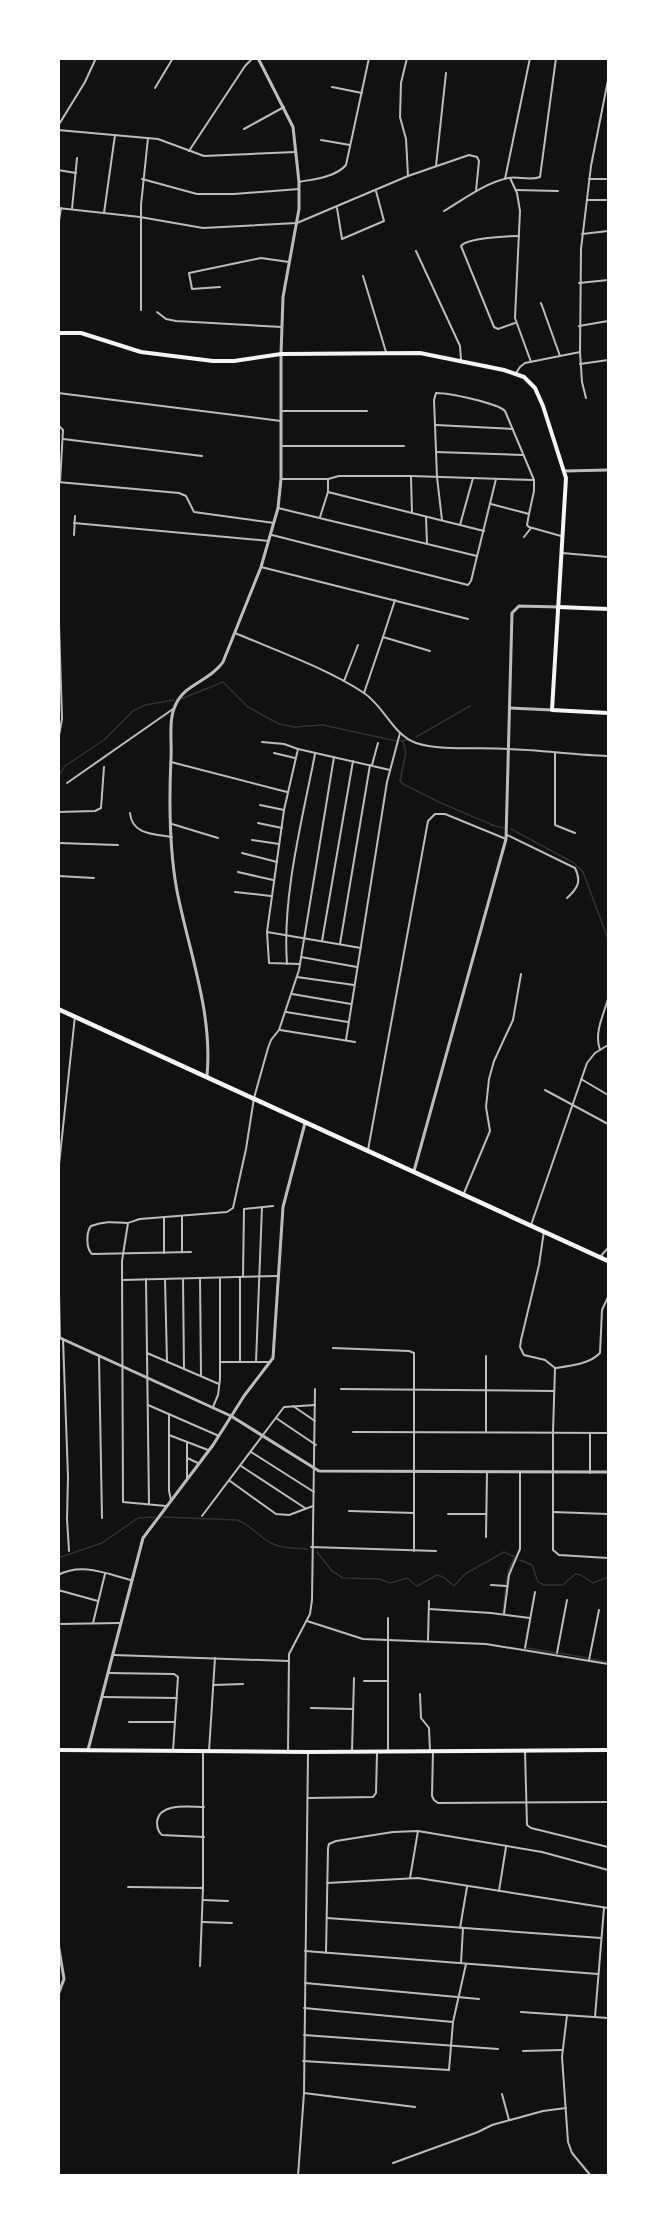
<svg xmlns="http://www.w3.org/2000/svg" width="667" height="2234" viewBox="0 0 667 2234" font-family="Montserrat,sans-serif">
<style>
.lines{fill:none;stroke-linecap:round;stroke-linejoin:round}
.stream{stroke:#333;stroke-width:1.5}
.minor{stroke:#bcbcbc;stroke-width:2}
.tertiary{stroke:#bcbcbc;stroke-width:3}
.secondary{stroke:#f5f5f5;stroke-width:4}
.trunk{stroke:#f5f5f5;stroke-width:4.5}
</style>
<rect width="100%" height="100%" fill="#111"/>
<g class="lines">
<g class="stream">
<polyline points="181,699 223,682 248,707 279,724 294,727 323,725 396,741"/>
<polyline points="416,737 470,706"/>
<polyline points="401,741 407,740"/>
<polyline points="403,741 406,752 400,781 403,784 441,803 495,826 504,828"/>
<polyline points="58,777 65,766 104,740 133,711 145,705 174,700"/>
<polyline points="511,829 574,863 583,872 608,939"/>
<path d="M 162,1517 L 237,1520 C 252,1525 259,1538 273,1544 C 284,1549 296,1548 307,1549"/>
<polyline points="317,1552 332,1571 343,1578 379,1579 390,1583 407,1578 417,1586 437,1575 443,1577 454,1586 465,1574 504,1552 515,1557 509,1569 506,1584"/>
<polyline points="58,1558 102,1543 138,1518 155,1517"/>
<polyline points="520,1560 532,1565 538,1582 544,1585 563,1585 575,1574 581,1575 593,1583 608,1577"/>
<polyline points="503,1612 506,1587"/>
<polyline points="527,1648 556,1653"/>
<polyline points="559,1653 588,1658"/>
<polyline points="590,1659 608,1662"/>
</g>
<g class="minor">
<polyline points="407,58 401,83 400,117 406,139 408,176"/>
<polyline points="332,87 362,93"/>
<polyline points="155,88 173,58"/>
<polyline points="58,126 85,82 96,58"/>
<polyline points="244,129 284,107"/>
<polyline points="58,130 158,139 204,156 295,152"/>
<polyline points="321,140 350,145"/>
<polyline points="189,151 245,66 253,58"/>
<polyline points="436,166 446,73"/>
<polyline points="58,170 76,173"/>
<polyline points="510,178 517,193 520,211 515,318 531,362"/>
<polyline points="142,179 197,194 234,194 299,189"/>
<polyline points="505,179 530,58"/>
<polyline points="589,179 608,179"/>
<path d="M 299,182 C 314,179 336,177 346,165 L 369,58"/>
<polyline points="516,190 558,191"/>
<polyline points="587,200 608,200"/>
<polyline points="58,208 140,217 203,228 297,223 408,176 469,155 477,157 479,161 476,191"/>
<polyline points="337,208 342,239 384,221 376,191"/>
<polyline points="72,209 77,158"/>
<path d="M 444,211 C 464,199 485,183 508,178 C 518,176 530,181 540,177 L 556,58"/>
<polyline points="104,213 115,135"/>
<polyline points="58,227 61,208"/>
<polyline points="582,234 608,231"/>
<polyline points="416,251 460,346 461,360"/>
<polyline points="363,276 386,352"/>
<polyline points="579,283 608,280"/>
<polyline points="220,287 192,289 189,273 261,258 289,262"/>
<polyline points="541,303 560,356"/>
<polyline points="141,310 141,205 148,138"/>
<polyline points="157,312 166,319 176,321 282,327"/>
<path d="M 515,323 L 498,329 L 494,327 L 461,246 C 467,238 507,236 519,236"/>
<polyline points="579,326 608,321"/>
<polyline points="580,364 608,360"/>
<polyline points="516,373 520,367 525,363 580,352"/>
<polyline points="58,393 281,421"/>
<polyline points="586,398 582,382 580,352 581,249 591,166 608,80"/>
<polyline points="281,411 367,411"/>
<polyline points="58,425 63,430 60,482"/>
<polyline points="436,425 513,429"/>
<polyline points="63,439 202,456"/>
<polyline points="281,446 404,446"/>
<polyline points="436,452 523,455"/>
<polyline points="411,477 412,513"/>
<polyline points="281,479 328,479 339,476 411,476 534,480"/>
<polyline points="58,482 179,493 186,496 194,512 274,523"/>
<polyline points="328,492 484,531"/>
<polyline points="278,508 477,556"/>
<polyline points="529,514 527,525 529,527 561,536"/>
<polyline points="320,517 328,492 328,479"/>
<polyline points="426,517 427,544"/>
<path d="M 442,520 L 437,477 L 434,400 L 436,393 C 449,393 497,403 505,411 L 534,480 L 534,491 L 529,514 L 491,504"/>
<polyline points="74,523 269,541"/>
<polyline points="460,525 473,478"/>
<polyline points="74,535 75,516"/>
<polyline points="272,535 468,585 471,581 496,479"/>
<polyline points="524,537 531,528"/>
<polyline points="562,553 608,557"/>
<polyline points="261,567 468,619"/>
<polyline points="58,593 62,719 58,741"/>
<path d="M 235,633 C 275,650 328,669 364,693 C 384,706 393,735 416,743 C 440,751 482,747 508,749 C 541,750 575,755 608,756"/>
<polyline points="383,637 395,600"/>
<polyline points="344,681 358,645"/>
<polyline points="364,693 383,637 430,651"/>
<polyline points="262,742 284,744 298,749"/>
<polyline points="274,753 295,758"/>
<polyline points="555,753 555,825 575,833"/>
<polyline points="171,762 287,792"/>
<polyline points="372,765 378,743"/>
<polyline points="67,783 173,709"/>
<polyline points="260,805 284,810"/>
<polyline points="58,812 95,811 101,808 104,767"/>
<path d="M 130,813 C 132,835 154,834 172,837"/>
<polyline points="258,823 282,828"/>
<polyline points="172,824 218,838"/>
<path d="M 507,835 L 575,868 C 582,882 577,889 567,898"/>
<polyline points="252,840 279,844"/>
<polyline points="58,843 118,845"/>
<polyline points="242,853 277,862"/>
<polyline points="238,872 273,880"/>
<polyline points="58,876 94,878"/>
<polyline points="235,892 271,896"/>
<polyline points="267,932 361,948"/>
<polyline points="322,941 353,761"/>
<polyline points="340,944 370,765"/>
<polyline points="301,957 357,967"/>
<path d="M 287,964 C 282,896 302,821 315,754"/>
<polyline points="300,964 269,963 267,932 284,810 298,749 390,770"/>
<polyline points="297,977 354,985"/>
<polyline points="292,994 351,1004"/>
<polyline points="286,1012 348,1022"/>
<polyline points="280,1030 355,1042"/>
<polyline points="346,1040 387,782 400,733"/>
<path d="M 600,1050 C 594,1033 603,1016 608,999"/>
<polyline points="581,1079 608,1095"/>
<polyline points="545,1090 608,1124"/>
<polyline points="368,1150 428,821 435,814 445,814 506,839"/>
<polyline points="58,1174 75,1016"/>
<polyline points="464,1193 490,1131 486,1107 489,1079 494,1061 513,1020 521,974"/>
<polyline points="128,1223 122,1261 123,1502 166,1506"/>
<polyline points="531,1225 587,1063 595,1053 608,1045"/>
<polyline points="544,1231 539,1265 521,1340 520,1347 524,1355 545,1360 555,1368 553,1432 553,1550 559,1555 608,1558"/>
<polyline points="58,1249 60,1338"/>
<polyline points="182,1252 182,1216"/>
<path d="M 191,1252 L 92,1254 C 86,1249 86,1232 91,1226 C 104,1221 113,1222 126,1223 C 130,1223 136,1220 140,1219 L 227,1212 L 233,1208 L 246,1149 L 254,1098 L 268,1048 L 271,1040 L 279,1030 L 299,970 L 334,757"/>
<polyline points="164,1253 164,1217"/>
<polyline points="600,1257 608,1248"/>
<polyline points="240,1277 240,1362"/>
<polyline points="243,1277 244,1209 273,1206"/>
<polyline points="200,1278 201,1376"/>
<polyline points="146,1279 149,1504"/>
<polyline points="165,1279 167,1362"/>
<polyline points="183,1279 184,1369"/>
<polyline points="122,1280 278,1276"/>
<polyline points="63,1339 68,1477 67,1519 69,1551"/>
<polyline points="333,1348 409,1351 414,1353 414,1551"/>
<polyline points="147,1353 219,1384"/>
<polyline points="99,1357 102,1518"/>
<polyline points="221,1362 269,1362"/>
<polyline points="256,1362 262,1207"/>
<path d="M 555,1368 C 570,1366 590,1364 600,1353 L 602,1310 L 608,1297"/>
<polyline points="341,1389 554,1391"/>
<polyline points="148,1405 219,1436"/>
<polyline points="293,1406 315,1421"/>
<polyline points="213,1407 218,1395 220,1379 220,1279"/>
<polyline points="169,1414 169,1491 171,1500"/>
<polyline points="276,1418 316,1445"/>
<polyline points="486,1431 486,1356"/>
<polyline points="353,1432 608,1433"/>
<polyline points="590,1434 590,1473"/>
<polyline points="169,1435 208,1450"/>
<polyline points="251,1452 314,1492"/>
<polyline points="187,1458 198,1463"/>
<polyline points="241,1466 305,1508"/>
<polyline points="187,1478 187,1442"/>
<polyline points="230,1481 276,1514 289,1515 313,1506"/>
<polyline points="349,1511 414,1513"/>
<polyline points="553,1512 608,1514"/>
<polyline points="448,1514 486,1514"/>
<polyline points="202,1516 284,1407 315,1405"/>
<polyline points="486,1537 487,1472"/>
<polyline points="311,1547 436,1551"/>
<path d="M 58,1575 C 82,1562 107,1574 131,1580"/>
<polyline points="491,1585 507,1586"/>
<polyline points="58,1590 98,1601"/>
<polyline points="429,1609 491,1613 530,1618"/>
<polyline points="504,1614 509,1575 520,1549 520,1472"/>
<polyline points="388,1618 388,1751"/>
<polyline points="307,1621 363,1639 486,1644 608,1664"/>
<polyline points="93,1623 105,1574"/>
<polyline points="58,1624 120,1623"/>
<polyline points="428,1640 429,1601"/>
<polyline points="525,1648 535,1592"/>
<polyline points="557,1653 567,1600"/>
<polyline points="114,1655 288,1661"/>
<polyline points="589,1660 599,1610"/>
<polyline points="109,1673 174,1674 178,1677 173,1751"/>
<polyline points="364,1681 388,1681"/>
<polyline points="213,1685 243,1684"/>
<polyline points="420,1694 421,1718 429,1728 430,1751"/>
<polyline points="102,1697 177,1698"/>
<polyline points="311,1708 353,1709"/>
<polyline points="129,1722 174,1722"/>
<polyline points="209,1751 215,1658"/>
<polyline points="352,1751 354,1678"/>
<polyline points="433,1751 432,1796 434,1800 438,1803 608,1802"/>
<polyline points="525,1751 527,1825 531,1828 608,1847"/>
<polyline points="288,1752 289,1654 310,1614 312,1600 315,1389"/>
<polyline points="308,1798 373,1797 376,1793 377,1753"/>
<path d="M 204,1837 L 162,1835 C 158,1832 157,1828 157,1822 C 159,1802 190,1807 204,1807"/>
<polyline points="410,1878 418,1831"/>
<polyline points="327,1883 418,1878 608,1908"/>
<polyline points="128,1887 203,1888"/>
<polyline points="499,1891 506,1847"/>
<polyline points="203,1900 228,1901"/>
<polyline points="327,1918 601,1938"/>
<polyline points="202,1922 232,1923"/>
<polyline points="460,1928 467,1887"/>
<polyline points="305,1951 598,1974"/>
<polyline points="326,1953 328,1848 329,1844 336,1841 393,1832 418,1831 542,1852 608,1870"/>
<polyline points="461,1963 463,1928"/>
<polyline points="200,1966 203,1888 203,1751"/>
<polyline points="305,1983 479,1999"/>
<polyline points="304,2008 453,2022"/>
<polyline points="521,2012 608,2018"/>
<polyline points="567,2015 562,2057 568,2142 572,2153 591,2176"/>
<polyline points="595,2017 604,1908"/>
<polyline points="304,2035 498,2049"/>
<polyline points="523,2051 562,2050"/>
<polyline points="303,2061 449,2070 453,2022 466,1964"/>
<polyline points="304,2093 415,2107"/>
<polyline points="502,2094 509,2120"/>
<polyline points="393,2163 478,2132 492,2125 543,2111 566,2108"/>
<polyline points="298,2176 304,2093 308,1753"/>
</g>
<g class="tertiary">
<polyline points="565,471 608,470"/>
<polyline points="510,708 552,710"/>
<path d="M 207,1076 C 213,1013 189,952 177,891 C 169,848 169,801 171,758 C 172,741 168,719 176,704 C 185,684 211,680 223,662 L 261,567 L 278,508 L 281,479 L 281,354 L 283,297 L 299,209 L 299,182 L 293,127 L 258,58"/>
<polyline points="414,1171 506,839 512,613 519,606 558,607"/>
<polyline points="58,1337 231,1416 319,1471 608,1472"/>
<polyline points="88,1750 143,1538 213,1445 244,1396 273,1358 283,1207 305,1123"/>
<polyline points="58,1943 64,1979 58,1995"/>
</g>
<g class="secondary">
<polyline points="58,333 81,333 141,352 213,361 234,361 281,354 420,353 504,370 524,377 535,388 543,406 566,478 552,710 608,713"/>
<polyline points="558,607 608,609"/>
<polyline points="58,1750 308,1752 608,1750"/>
</g>
<polyline class="trunk" points="58,1009 608,1261"/>
</g>
<rect width="667" height="2234" fill="none" stroke="#ffffff" stroke-width="120"/>
</svg>
